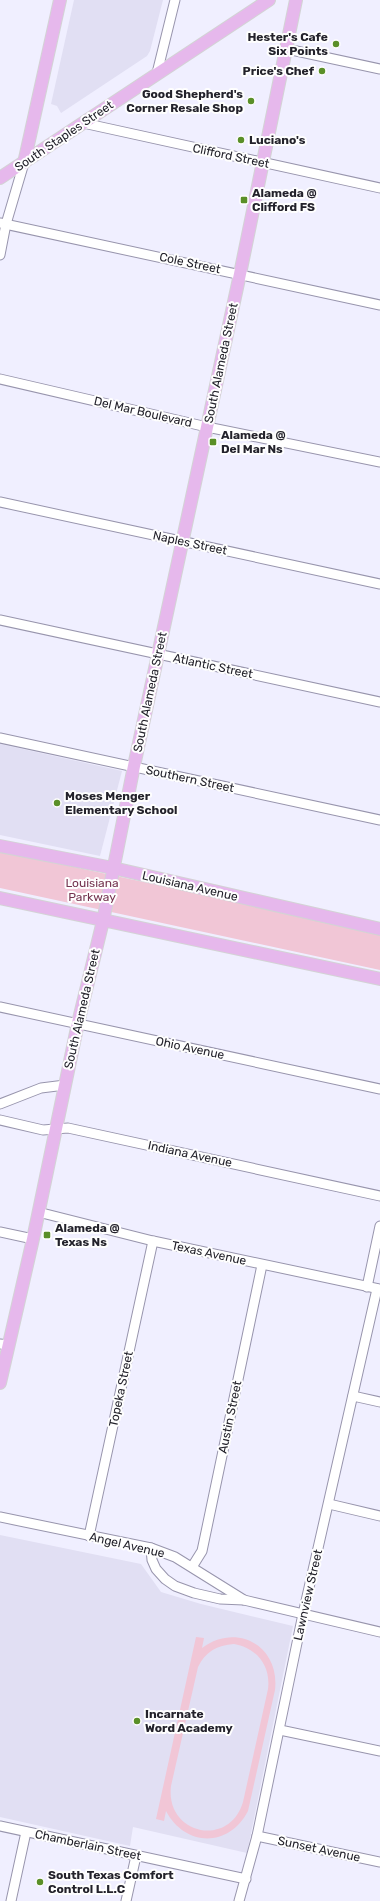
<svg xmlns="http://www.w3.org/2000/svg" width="380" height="1901" viewBox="0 0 380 1901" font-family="Rubik,sans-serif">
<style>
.built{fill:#e1dff3}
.green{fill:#f1c6d6;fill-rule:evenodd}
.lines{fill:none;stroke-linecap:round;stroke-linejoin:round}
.minor-casing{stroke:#9895ad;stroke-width:11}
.major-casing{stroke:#d3d3d5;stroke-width:14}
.minor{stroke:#fff;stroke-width:9}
.major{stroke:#e6b8ec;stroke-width:12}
.poi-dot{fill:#5a8f28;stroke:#fefefe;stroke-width:1.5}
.labels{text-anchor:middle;stroke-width:4;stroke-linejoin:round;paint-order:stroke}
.poi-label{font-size:12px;font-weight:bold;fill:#23222b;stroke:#fefefe;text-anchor:start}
.street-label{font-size:12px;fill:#23222b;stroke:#fefefe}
.park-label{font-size:12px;fill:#743450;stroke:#fefefe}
</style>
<rect width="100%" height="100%" fill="#f0efff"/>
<g class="built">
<polygon points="74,0 163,0 150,51 147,56 61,113 57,106 51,104"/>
<polygon points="0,744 122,771 100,856 0,835"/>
<polygon points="0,1535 141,1564 161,1592 201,1604 293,1626 247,1853 133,1827 130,1846 0,1817"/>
</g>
<g class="green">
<polygon points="0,851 380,933 380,970 0,888"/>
<path d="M 196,1637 L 204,1638 L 202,1648 C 237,1622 280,1646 275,1690 L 248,1811 C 229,1848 185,1847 166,1811 L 164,1821 L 156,1819 ZM 234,1644 C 257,1648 271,1666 268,1689 L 243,1802 C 229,1849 165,1834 171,1786 L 198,1667 C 205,1652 217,1645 234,1644 Z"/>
</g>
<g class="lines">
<defs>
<g id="minor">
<polyline points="287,49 380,69"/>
<polyline points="157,73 175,0"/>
<polyline points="83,123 380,188"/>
<polyline points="0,223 380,305"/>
<polyline points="0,255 6,224 24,163"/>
<polyline points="0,379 207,427 380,462"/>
<polyline points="0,502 380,584"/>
<polyline points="0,620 380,702"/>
<polyline points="0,738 380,820"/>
<polyline points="0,1007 380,1089"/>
<polyline points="0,1104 41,1088 65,1085"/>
<polyline points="0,1120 43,1130 68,1128 380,1196"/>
<polyline points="38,1212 153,1241 380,1289"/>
<polyline points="0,1232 33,1239"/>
<polyline points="367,1287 380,1226"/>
<polyline points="0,1344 9,1345"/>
<polyline points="353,1396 380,1402"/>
<polyline points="329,1504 380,1516"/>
<polyline points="0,1517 151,1548 175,1557 244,1600"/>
<polyline points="89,1536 153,1241"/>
<polyline points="151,1548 152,1560 156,1569 165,1579 175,1586 194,1593 220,1599 244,1600 380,1632"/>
<polyline points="192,1567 202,1551 262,1265"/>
<polyline points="280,1730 380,1751"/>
<polyline points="0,1826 246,1879"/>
<polyline points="257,1836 380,1862"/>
<polyline points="11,1901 26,1832"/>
<polyline points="126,1901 136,1856"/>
<polyline points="239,1901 257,1836 303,1614 377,1289"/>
</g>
<g id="major">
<polyline points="24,163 60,0"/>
<polyline points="0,178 269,0"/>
<polyline points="0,846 113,868 380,929"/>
<polyline points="0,898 380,979"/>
<polyline points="0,1383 33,1239 78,1023 103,921 134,766 240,274 296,0"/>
</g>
</defs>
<use href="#minor" class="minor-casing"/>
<use href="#major" class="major-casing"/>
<use href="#minor" class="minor"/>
<use href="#major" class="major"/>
</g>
<g class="poi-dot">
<circle cx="336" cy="44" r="4"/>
<circle cx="322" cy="71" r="4"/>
<circle cx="251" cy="101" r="4"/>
<circle cx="241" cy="140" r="4"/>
<rect x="240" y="196" width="8" height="8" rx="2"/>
<rect x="209" y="438" width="8" height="8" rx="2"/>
<circle cx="57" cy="803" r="4"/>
<rect x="43" y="1231" width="8" height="8" rx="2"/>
<circle cx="137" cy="1721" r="4"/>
<circle cx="40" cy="1882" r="4"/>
</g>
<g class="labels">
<g class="poi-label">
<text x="328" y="41" text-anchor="end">Hester's Cafe<tspan x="328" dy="14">Six Points</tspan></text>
<text x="314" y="75" text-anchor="end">Price's Chef</text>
<text x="243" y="98" text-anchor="end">Good Shepherd's<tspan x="243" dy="14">Corner Resale Shop</tspan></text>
<text x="249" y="144">Luciano's</text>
<text x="252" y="197">Alameda @<tspan x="252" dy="14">Clifford FS</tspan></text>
<text x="221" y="439">Alameda @<tspan x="221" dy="14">Del Mar Ns</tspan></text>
<text x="65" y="800">Moses Menger<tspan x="65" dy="14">Elementary School</tspan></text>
<text x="55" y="1232">Alameda @<tspan x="55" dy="14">Texas Ns</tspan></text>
<text x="145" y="1718">Incarnate<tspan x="145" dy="14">Word Academy</tspan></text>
<text x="48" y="1879">South Texas Comfort<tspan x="48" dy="14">Control L.L.C</tspan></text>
</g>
<g class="street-label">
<text transform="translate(64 136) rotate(-34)" y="4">South Staples Street</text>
<text transform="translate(231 156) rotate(12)" y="4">Clifford Street</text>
<text transform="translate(190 263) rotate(12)" y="4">Cole Street</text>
<text transform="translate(221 363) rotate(-78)" y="4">South Alameda Street</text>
<text transform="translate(143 412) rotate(13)" y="4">Del Mar Boulevard</text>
<text transform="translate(190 543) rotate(12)" y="4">Naples Street</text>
<text transform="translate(213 666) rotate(12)" y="4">Atlantic Street</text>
<text transform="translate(150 692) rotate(-78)" y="4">South Alameda Street</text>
<text transform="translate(190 779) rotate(12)" y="4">Southern Street</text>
<text transform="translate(190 886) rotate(13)" y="4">Louisiana Avenue</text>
<text transform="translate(82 1009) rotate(-77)" y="4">South Alameda Street</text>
<text transform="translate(190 1048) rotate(12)" y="4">Ohio Avenue</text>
<text transform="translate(190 1154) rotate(12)" y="4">Indiana Avenue</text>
<text transform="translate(209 1253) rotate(12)" y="4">Texas Avenue</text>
<text transform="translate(121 1389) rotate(-78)" y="4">Topeka Street</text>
<text transform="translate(230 1417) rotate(-78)" y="4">Austin Street</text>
<text transform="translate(127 1545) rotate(13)" y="4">Angel Avenue</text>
<text transform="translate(308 1595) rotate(-77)" y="4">Lawnview Street</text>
<text transform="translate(88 1845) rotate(12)" y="4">Chamberlain Street</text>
<text transform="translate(319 1849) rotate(12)" y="4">Sunset Avenue</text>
</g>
<g class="park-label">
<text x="92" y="887">Louisiana<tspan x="92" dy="14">Parkway</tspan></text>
</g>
</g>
</svg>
